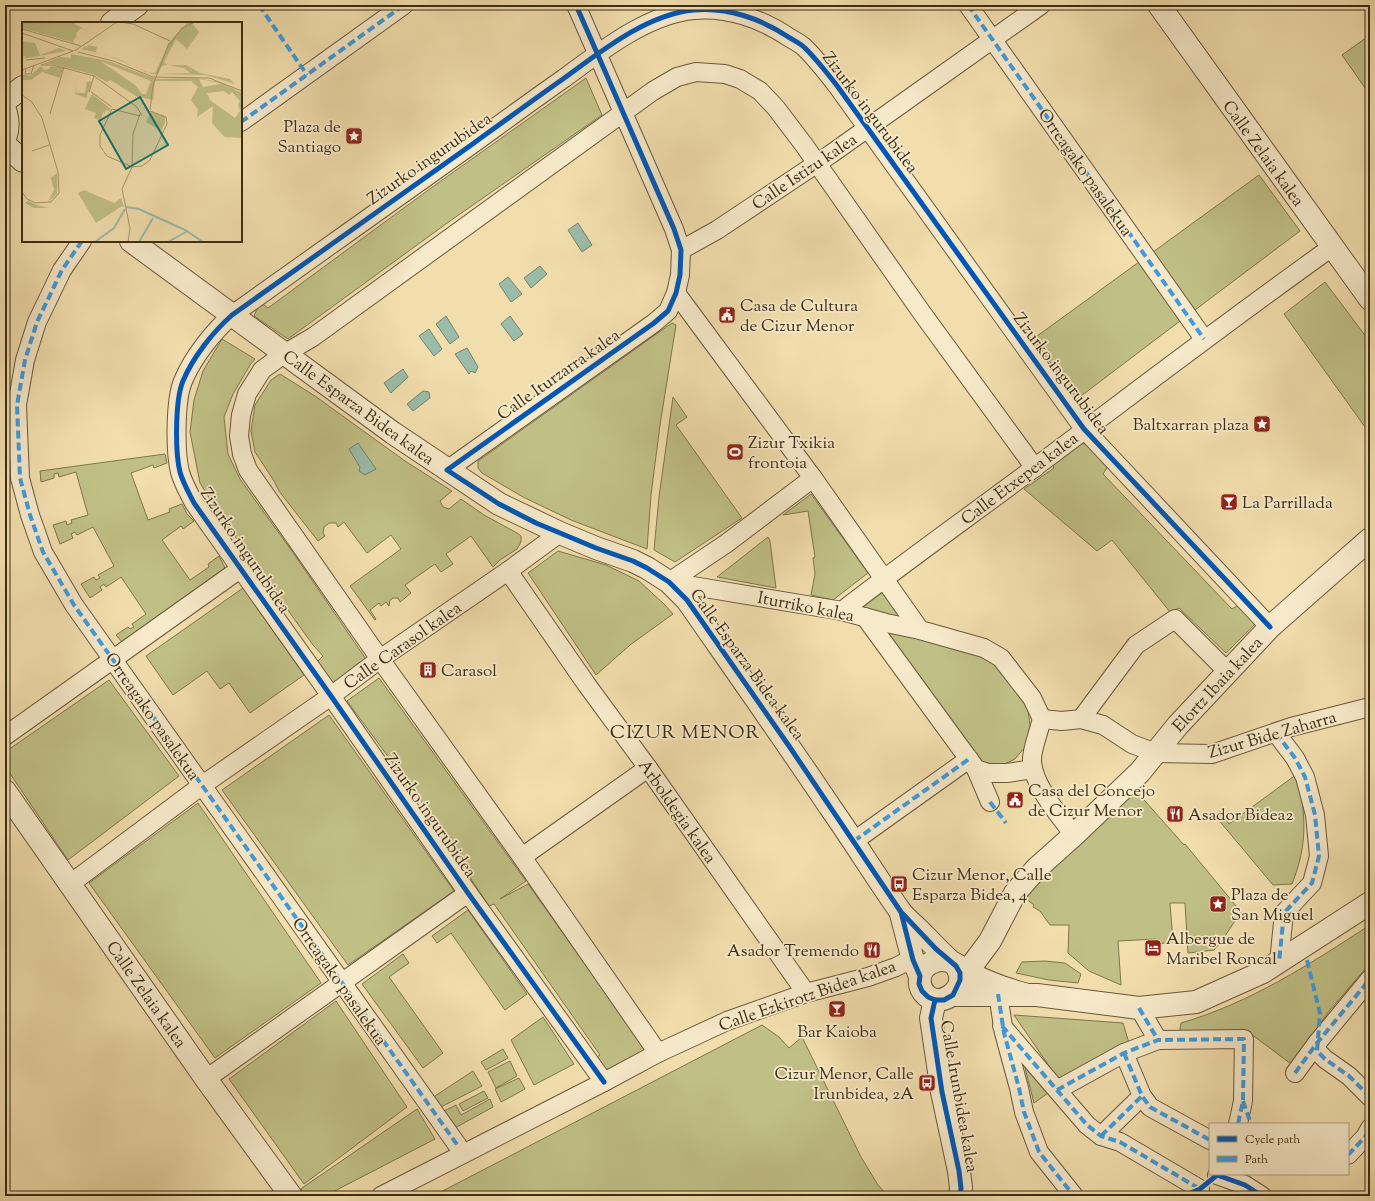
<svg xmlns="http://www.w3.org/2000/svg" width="1375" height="1201" viewBox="0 0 1375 1201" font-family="'Sorts Mill Goudy',serif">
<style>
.green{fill:#c0c086;stroke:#7e764e}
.water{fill:#9bbca9;stroke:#75826e}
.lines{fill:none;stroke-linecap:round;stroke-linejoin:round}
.minor-casing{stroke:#6a583b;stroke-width:20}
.tertiary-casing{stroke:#6a583b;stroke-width:24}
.minor{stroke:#f7eaca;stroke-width:18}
.tertiary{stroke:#f7eaca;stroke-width:22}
.quiet{stroke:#3f9cdf;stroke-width:4;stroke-dasharray:8 4;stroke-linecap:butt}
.cycleway-casing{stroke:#f7eaca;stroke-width:8}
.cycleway{stroke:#0057b8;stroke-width:5}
.labels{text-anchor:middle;stroke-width:3.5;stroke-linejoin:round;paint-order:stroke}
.street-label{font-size:17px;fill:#3d2c15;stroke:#f7eaca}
.poi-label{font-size:17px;fill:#3d2c15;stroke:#f7eaca;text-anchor:start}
.quarter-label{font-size:19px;letter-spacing:1px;fill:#3d2c15;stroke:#f7eaca}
.inset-river{fill:none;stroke:#9bbca9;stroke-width:2}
.inset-road{fill:none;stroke:#aa9770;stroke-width:1}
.view{fill:#0f766e;fill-opacity:0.15;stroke:#0f766e;stroke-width:2}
.inset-edge{fill:none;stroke:#3d2c15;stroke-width:2}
</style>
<rect width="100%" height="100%" fill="#f2dead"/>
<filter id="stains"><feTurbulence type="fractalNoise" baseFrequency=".005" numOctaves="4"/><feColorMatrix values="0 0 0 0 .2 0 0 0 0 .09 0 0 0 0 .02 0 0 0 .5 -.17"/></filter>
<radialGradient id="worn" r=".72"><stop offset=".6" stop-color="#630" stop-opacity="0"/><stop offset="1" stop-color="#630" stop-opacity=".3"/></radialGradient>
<g class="green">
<polygon points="1370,35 1370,95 1342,55"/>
<polygon points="586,78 602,115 450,221 288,339 254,316 260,302 268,308 431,188"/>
<polygon points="1259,175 1300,231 1195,310 1153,252"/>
<polygon points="1139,262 1180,321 1077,399 1033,339"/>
<polygon points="1325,282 1370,342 1370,434 1284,314"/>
<polygon points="672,323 676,325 660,425 651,495 647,549 571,520 523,497 482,473 478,468 478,461"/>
<polygon points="222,339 255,359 250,365 233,394 224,417 228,454 240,479 294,554 366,659 333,685 318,661 323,656 313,645 221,517 200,483 190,432 194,400 203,371"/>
<polygon points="280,374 315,396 405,461 452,491 440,501 443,507 449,509 461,499 484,515 517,533 521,536 521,542 517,549 500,560 493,567 471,536 446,554 453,564 441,572 435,564 405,585 411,593 400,602 398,598 393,598 390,600 389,606 386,602 381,606 379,603 370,610 376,619 375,620 350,586 401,549 391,535 367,553 344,522 338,527 336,523 329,523 324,527 323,533 325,536 318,541 279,491 274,481 255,452 251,431 255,405 271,380"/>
<polygon points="673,397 687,417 676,425 742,518 675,562 654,550 659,497"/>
<polygon points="1079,442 1092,447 1108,466 1103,474 1232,609 1240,604 1257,622 1226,653 1179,608 1170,612 1112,540 1097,551 1024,489 1054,468 1052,463"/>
<polygon points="165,454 167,463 154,468 153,465 131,473 148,520 170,512 169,509 182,504 187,514 194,521 183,529 181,526 162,540 190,580 209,567 208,564 219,556 225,568 122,642 116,635 128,627 130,629 134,627 132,624 146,614 121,577 106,587 104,584 100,587 102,590 90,598 81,584 94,577 96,580 100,578 98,575 114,566 93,527 77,535 75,532 71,534 73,538 60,544 53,525 66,521 67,525 72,523 71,520 88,515 76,472 59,477 58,473 54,474 54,478 41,482 40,471"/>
<polygon points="811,494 868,573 833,600 811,595 815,574 813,558 815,557 808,511 783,515"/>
<polygon points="768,537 770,541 776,588 717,577"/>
<polygon points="558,551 606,565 639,581 664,604 673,614 630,645 596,675 528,573"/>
<polygon points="243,588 304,675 250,713 229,683 220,689 207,671 173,695 146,656"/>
<polygon points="884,589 903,620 859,606"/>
<polygon points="887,630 967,649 993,662 1027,703 1030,725 1026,746 1015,759 1005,764 991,764 979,761 884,635"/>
<polygon points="379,678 526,881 500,899 528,884 647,1051 605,1071 595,1058 600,1055 494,904 489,906 467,873 471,869 347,701"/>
<polygon points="109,680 179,776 68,860 5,766 5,752"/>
<polygon points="329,715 454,891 348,965 222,790"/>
<path d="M 1297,774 C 1306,815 1308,844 1292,884 L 1273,885 L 1217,818 L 1214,816 L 1220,811 L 1229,824 Z"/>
<polygon points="1132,786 1139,790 1137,792 1184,845 1185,844 1241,912 1221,942 1214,950 1188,953 1185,903 1170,903 1173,942 1157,944 1156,939 1118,941 1121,985 1089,971 1068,953 1069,925 1050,925 1040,911 1033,907 1034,905 1025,898 1034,886"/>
<polygon points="198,803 321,983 215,1058 89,883"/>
<polygon points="468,910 527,994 505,1010 451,933 437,943 432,936"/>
<path d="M 1370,925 L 1370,958 L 1366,968 L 1330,1010 L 1291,1064 L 1251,1034 L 1184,1034 L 1180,1029 L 1181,1023 C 1250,1003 1310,964 1370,925 Z"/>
<polygon points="403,954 409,963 389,977 443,1053 423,1068 362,984"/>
<polygon points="1045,961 1065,963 1081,974 1078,983 1049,980 1016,973 1022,962"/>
<polygon points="336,1001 407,1107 304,1184 229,1079"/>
<polygon points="1014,1015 1123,1023 1129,1043 1058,1079"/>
<polygon points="543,1017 574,1064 534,1085 511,1040"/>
<polygon points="762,1025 779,1037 789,1048 802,1037 861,1157 878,1185 888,1196 433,1196"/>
<polygon points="503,1049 508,1058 486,1070 481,1062"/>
<polygon points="1022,1056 1051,1091 1034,1103"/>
<polygon points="510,1061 517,1076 496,1088 488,1072"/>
<polygon points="473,1071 482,1086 439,1108 432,1098"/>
<polygon points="519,1078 525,1089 501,1102 495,1089"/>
<polygon points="484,1091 488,1098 463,1111 459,1104"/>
<polygon points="490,1099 493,1107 453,1129 442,1112 456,1105 461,1115"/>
<polygon points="417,1109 435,1139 325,1196 304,1196 301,1191 302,1188"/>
</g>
<g class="water">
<polygon points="578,223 592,245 582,252 568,230"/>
<polygon points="540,266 547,274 531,288 524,278"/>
<polygon points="508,277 522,294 511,302 499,284"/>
<polygon points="446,316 459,337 450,344 436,324"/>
<polygon points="510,316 523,334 514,341 501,324"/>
<polygon points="429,329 442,349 434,356 419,336"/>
<polygon points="467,348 478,367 475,373 471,371 469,374 455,354"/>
<polygon points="403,369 408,377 391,393 384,383"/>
<polygon points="423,391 429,392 430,398 413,411 407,404"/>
<polygon points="358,443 376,469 365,475 359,471 360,467 349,449"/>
</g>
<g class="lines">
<defs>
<g id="minor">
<polyline points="968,5 1204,339"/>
<polyline points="241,122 404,5"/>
<polyline points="82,241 62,270 37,322 25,360 17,405 20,478 30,515 43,552 74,605 458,1146"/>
<polyline points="681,250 717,230 831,154 1041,5"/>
<polyline points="676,293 813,478 920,630"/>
<polyline points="447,470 654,323 668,311 676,293 680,275 681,250 674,229 576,5"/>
<polyline points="508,571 587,685 648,768 806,993"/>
<polyline points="669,582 842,611 886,623 920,630 984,648 1001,658 1032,698 1042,719"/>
<polyline points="669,582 727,543 813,478"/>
<path d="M 842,611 C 905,562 970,516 1034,468 C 1133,394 1231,319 1332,247"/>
<polyline points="865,617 976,769 988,773 1007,773 1033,769"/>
<polyline points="1042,719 1062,721 1081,719 1103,725 1132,744 1156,753 1212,754 1291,727 1370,707"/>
<path d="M 1042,719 C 1039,731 1033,746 1032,758 C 1031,783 1059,815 1074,835"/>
<polyline points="1081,719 1136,645 1175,619 1228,672"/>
<polyline points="1276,733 1295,758 1305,777 1315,815 1319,856 1312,883 1284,913 1279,962"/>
<polyline points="5,736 240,569"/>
<polyline points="976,769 990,802"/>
<polyline points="854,841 969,759"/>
<polyline points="522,857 648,768"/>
<polyline points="70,884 201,786 331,696 380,659 508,571 560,533"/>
<polyline points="998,994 1004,1033 1019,1088 1024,1112 1039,1152 1074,1196"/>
<polyline points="1139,1008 1158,1040"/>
<polyline points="1002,1026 1087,1125 1101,1136 1120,1142 1200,1189"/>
<polyline points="1317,1043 1317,1051 1325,1059 1349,1076 1370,1097"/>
<polyline points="658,1053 522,857 380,659 248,470 242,454 239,436 241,415 247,394 262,370 284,354 313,337 653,91 677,77 696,72 725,74 740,79 760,91 776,108 804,145 922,313 1035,468"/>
<polyline points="1124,1053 1142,1096 1150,1107 1210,1140"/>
<polyline points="1295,1073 1317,1043 1370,979"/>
<polyline points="206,1079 468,893"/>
<path d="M 604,1082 L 468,893 L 331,696 L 194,503 C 189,493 183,483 180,472 C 175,452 175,400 183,381 C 193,357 213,332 232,315 C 313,257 393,201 474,143 C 503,122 533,100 563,79 C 600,52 647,14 694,10 C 728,7 762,19 790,38 C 795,41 801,44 805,48 C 817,60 828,74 838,87 L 1084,429 L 1270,627"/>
<polyline points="1057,1090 1124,1053 1158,1040 1244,1039 1243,1101 1238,1124"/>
<polyline points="1101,1136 1142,1096"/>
<polyline points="1348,1155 1365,1137 1370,1128"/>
<polyline points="1217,1175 1245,1185 1262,1196"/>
<polyline points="381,1196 604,1082 658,1053 727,1021 806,993 868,977 896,967 913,958"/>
</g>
<g id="tertiary">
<polyline points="1159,5 1370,299"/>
<polyline points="112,23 137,5"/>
<polyline points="5,101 23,87"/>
<path d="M 5,110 C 8,120 9,128 5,138"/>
<polyline points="5,145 23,161"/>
<path d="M 131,241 L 393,433 L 499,504 L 560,533 L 596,548 L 633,561 L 647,568 L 669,582 L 687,600 C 735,669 783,737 830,807 C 854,841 876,877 900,911 C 905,918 913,924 919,930 C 929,940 938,950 949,960 C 953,963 958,967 959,972 C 966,990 941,1008 927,996 C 921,991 919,985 920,978 C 921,965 937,957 949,961 C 956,963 962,969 969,973 C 987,982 1005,989 1024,994"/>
<polyline points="5,791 206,1079 291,1196"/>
<polyline points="901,914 913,960 920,976"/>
<polyline points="967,972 990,941 1015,893 1036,869 1074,835 1140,772 1178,725 1270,627 1370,539"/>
<polyline points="953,995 1037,995 1139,1008 1196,1002 1263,972 1370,903"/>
<polyline points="935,1000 931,1018 942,1092 959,1171 961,1188 960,1196"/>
</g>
</defs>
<use href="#minor" class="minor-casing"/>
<use href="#tertiary" class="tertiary-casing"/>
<use href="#minor" class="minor"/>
<use href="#tertiary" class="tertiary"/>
<g class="quiet">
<polyline points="259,5 307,75"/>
<polyline points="968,5 1204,339"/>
<polyline points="241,122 404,5"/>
<polyline points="82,241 62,270 37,322 25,360 17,405 20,478 30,515 43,552 74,605 458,1146"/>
<polyline points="1276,733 1295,758 1305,777 1315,815 1319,856 1312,883 1284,913 1279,962"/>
<polyline points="990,802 1006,823"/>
<polyline points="854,841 969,759"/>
<polyline points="1307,960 1320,1014 1317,1051 1325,1059 1349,1076 1370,1097"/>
<polyline points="998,994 1004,1033 1019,1088 1024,1112 1039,1152 1074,1196"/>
<polyline points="1139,1008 1158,1040"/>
<polyline points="1002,1026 1087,1125 1101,1136 1120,1142 1200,1189"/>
<polyline points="1124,1053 1142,1096 1150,1107 1210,1140"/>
<polyline points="1295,1073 1317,1043 1370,979"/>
<polyline points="1057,1090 1124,1053 1158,1040 1244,1039 1243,1101 1238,1124"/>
<polyline points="1243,1101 1251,1124"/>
<polyline points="1101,1136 1142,1096"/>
<polyline points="1348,1155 1365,1137 1370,1128"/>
</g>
<defs>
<g id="cycleway">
<polyline points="576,5 674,229 681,250 680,275 676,293 668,311 654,323 447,470 499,504 536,523 596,548 633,561 647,568 669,582 687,600 789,746 901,912 936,949 956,966 960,973 960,980 953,995 944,1000 935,1000 928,997 922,991 919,984 920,976 913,960 901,912"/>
<polyline points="935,1000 931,1018 942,1092 959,1171 961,1188 960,1196"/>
<path d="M 604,1082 L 468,893 L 331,696 L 194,503 C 189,493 183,483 180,472 C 175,452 175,400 183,381 C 193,357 213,332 232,315 C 313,257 393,201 474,143 C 503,122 533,100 563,79 C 600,52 647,14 694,10 C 728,7 762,19 790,38 C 795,41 801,44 805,48 C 817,60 828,74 838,87 L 1084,429 L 1270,627"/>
<polyline points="1184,1196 1200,1189 1217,1175 1245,1185 1262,1196"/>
</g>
</defs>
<use href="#cycleway" class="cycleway-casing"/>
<use href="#cycleway" class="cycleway"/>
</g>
<defs>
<symbol id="sight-square" viewBox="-11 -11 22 22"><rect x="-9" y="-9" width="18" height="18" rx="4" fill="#8f2418" stroke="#f7eaca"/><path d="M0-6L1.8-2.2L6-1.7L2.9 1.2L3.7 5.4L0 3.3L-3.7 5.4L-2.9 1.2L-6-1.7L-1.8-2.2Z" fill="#fff"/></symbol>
<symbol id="civic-square" viewBox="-11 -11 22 22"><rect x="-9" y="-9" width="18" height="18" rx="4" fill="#8f2418" stroke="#f7eaca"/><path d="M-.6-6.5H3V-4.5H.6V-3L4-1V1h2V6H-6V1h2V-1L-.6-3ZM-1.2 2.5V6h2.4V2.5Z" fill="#fff"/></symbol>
<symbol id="stadium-square" viewBox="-11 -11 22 22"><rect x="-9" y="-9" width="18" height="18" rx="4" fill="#8f2418" stroke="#f7eaca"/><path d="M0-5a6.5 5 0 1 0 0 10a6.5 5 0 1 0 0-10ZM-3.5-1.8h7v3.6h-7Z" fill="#fff"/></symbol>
<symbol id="bar-square" viewBox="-11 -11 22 22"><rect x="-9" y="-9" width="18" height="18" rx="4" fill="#8f2418" stroke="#f7eaca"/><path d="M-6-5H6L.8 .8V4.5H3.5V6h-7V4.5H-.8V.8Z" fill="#fff"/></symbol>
<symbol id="building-square" viewBox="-11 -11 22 22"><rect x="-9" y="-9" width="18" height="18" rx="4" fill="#8f2418" stroke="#f7eaca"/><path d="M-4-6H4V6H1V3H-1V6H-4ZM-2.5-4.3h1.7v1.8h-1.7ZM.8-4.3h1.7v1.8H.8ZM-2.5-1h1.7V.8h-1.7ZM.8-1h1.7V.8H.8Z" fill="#fff"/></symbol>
<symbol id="restaurant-square" viewBox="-11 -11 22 22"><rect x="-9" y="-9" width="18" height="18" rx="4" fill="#8f2418" stroke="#f7eaca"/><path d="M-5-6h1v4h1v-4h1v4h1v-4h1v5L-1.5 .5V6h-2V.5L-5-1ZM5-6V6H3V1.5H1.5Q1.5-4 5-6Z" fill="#fff"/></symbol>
<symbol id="bus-square" viewBox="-11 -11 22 22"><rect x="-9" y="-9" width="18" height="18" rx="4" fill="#8f2418" stroke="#f7eaca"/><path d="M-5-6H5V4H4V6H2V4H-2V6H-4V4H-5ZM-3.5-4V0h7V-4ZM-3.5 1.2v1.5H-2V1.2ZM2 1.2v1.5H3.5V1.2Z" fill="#fff"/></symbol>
<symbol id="hotel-square" viewBox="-11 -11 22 22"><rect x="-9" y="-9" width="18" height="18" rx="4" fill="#8f2418" stroke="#f7eaca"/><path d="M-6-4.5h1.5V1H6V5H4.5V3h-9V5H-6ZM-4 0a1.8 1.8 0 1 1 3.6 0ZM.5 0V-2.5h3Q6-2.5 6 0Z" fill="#fff"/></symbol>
</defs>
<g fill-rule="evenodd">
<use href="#sight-square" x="344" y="126" width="20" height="20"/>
<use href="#civic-square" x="717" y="305" width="20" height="20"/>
<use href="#sight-square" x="1252" y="414" width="20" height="20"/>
<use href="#stadium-square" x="725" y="442" width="20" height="20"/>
<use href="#bar-square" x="1219" y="492" width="20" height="20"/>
<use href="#building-square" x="418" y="660" width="20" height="20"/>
<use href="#civic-square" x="1005" y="790" width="20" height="20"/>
<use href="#restaurant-square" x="1165" y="804" width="20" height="20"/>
<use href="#bus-square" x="889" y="874" width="20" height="20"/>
<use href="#sight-square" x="1208" y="894" width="20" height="20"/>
<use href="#hotel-square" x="1143" y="938" width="20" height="20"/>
<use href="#restaurant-square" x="862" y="940" width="20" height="20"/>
<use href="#bar-square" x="827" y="999" width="20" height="20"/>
<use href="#bus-square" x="917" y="1073" width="20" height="20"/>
</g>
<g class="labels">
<g class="street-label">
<text transform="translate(871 112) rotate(53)" y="6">Zizurko ingurubidea</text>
<text transform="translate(1264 153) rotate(54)" y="6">Calle Zelaia kalea</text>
<text transform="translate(429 158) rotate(-35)" y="6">Zizurko ingurubidea</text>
<text transform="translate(804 171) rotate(-34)" y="6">Calle Istizu kalea</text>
<text transform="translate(1086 172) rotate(55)" y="6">Orreagako pasalekua</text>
<text transform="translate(1062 373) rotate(53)" y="6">Zizurko ingurubidea</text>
<text transform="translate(558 374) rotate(-35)" y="6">Calle Iturzarra kalea</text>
<text transform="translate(359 407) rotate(36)" y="6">Calle Esparza Bidea kalea</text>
<text transform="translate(1019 478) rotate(-37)" y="6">Calle Etxepea kalea</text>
<text transform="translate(246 550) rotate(56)" y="6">Zizurko ingurubidea</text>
<text transform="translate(806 606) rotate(11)" y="6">Iturriko kalea</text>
<text transform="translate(402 645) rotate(-35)" y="6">Calle Carasol kalea</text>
<text transform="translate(748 664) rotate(54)" y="6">Calle Esparza Bidea kalea</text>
<text transform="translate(1217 684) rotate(-47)" y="6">Elortz Ibaia kalea</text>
<text transform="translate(153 716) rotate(55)" y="6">Orreagako pasalekua</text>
<text transform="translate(1272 734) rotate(-16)" y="6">Zizur Bide Zaharra</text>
<text transform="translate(678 811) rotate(55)" y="6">Arboldegia kalea</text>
<text transform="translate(431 815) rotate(55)" y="6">Zizurko ingurubidea</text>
<text transform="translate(340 981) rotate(55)" y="6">Orreagako pasalekua</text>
<text transform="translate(147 994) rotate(55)" y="6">Calle Zelaia kalea</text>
<text transform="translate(807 995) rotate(-19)" y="6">Calle Ezkirotz Bidea kalea</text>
<text transform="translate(960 1096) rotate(80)" y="6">Calle Irunbidea kalea</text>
</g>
<g class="poi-label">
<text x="341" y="132" text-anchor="end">Plaza de<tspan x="341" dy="20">Santiago</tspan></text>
<text x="740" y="311">Casa de Cultura<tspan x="740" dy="20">de Cizur Menor</tspan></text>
<text x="1249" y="430" text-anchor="end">Baltxarran plaza</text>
<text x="748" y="448">Zizur Txikia<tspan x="748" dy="20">frontoia</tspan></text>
<text x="1242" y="508">La Parrillada</text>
<text x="441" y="676">Carasol</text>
<text x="1028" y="796">Casa del Concejo<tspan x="1028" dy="20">de Cizur Menor</tspan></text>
<text x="1188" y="820">Asador Bidea2</text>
<text x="912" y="880">Cizur Menor, Calle<tspan x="912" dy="20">Esparza Bidea, 4</tspan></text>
<text x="1231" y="900">Plaza de<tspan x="1231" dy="20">San Miguel</tspan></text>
<text x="1166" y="944">Albergue de<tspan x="1166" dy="20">Maribel Roncal</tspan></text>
<text x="859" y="956" text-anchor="end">Asador Tremendo</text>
<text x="837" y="1037" text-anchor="middle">Bar Kaioba</text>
<text x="914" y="1079" text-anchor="end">Cizur Menor, Calle<tspan x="914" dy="20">Irunbidea, 2A</tspan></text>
</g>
<g class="quarter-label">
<text x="685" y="738">CIZUR MENOR</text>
</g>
</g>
<g transform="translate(22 22)">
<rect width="220" height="220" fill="#f2dead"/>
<path d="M 0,0 L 50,0 L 67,10 L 59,6 L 54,11 L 55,14 L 51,19 L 53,21 L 0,6 ZM 166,0 L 169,0 L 177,10 L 165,27 L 154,17 L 142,40 L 145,43 L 140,44 L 136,52 L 168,51 L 162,46 L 147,43 L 164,43 L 178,51 L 208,57 L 213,62 L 184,53 L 130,52 L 85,33 L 60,27 L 63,24 L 65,26 L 66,23 L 75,25 L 74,30 L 94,36 L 124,50 L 133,51 L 148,19 ZM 0,19 L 13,21 L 18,33 L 37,26 L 44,29 L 0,37 L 4,35 L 0,34 ZM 49,32 L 86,39 L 134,57 L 174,56 L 198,60 L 220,71 L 220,116 L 203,115 L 197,109 L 190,101 L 191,84 L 175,95 L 176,88 L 169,78 L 176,65 L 169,59 L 133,59 L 131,78 L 114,74 L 88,58 L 85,60 L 70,52 L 30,42 L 18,43 L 38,35 L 49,36 ZM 78,39 L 129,59 L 124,72 L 120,72 L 113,63 ZM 177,57 L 193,60 L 199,62 L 181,65 ZM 202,69 L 207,73 L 210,70 L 218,79 L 216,82 L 218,89 L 213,96 L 188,78 L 185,71 ZM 19,44 L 22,48 L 27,47 L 29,44 L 41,46 L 38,56 L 20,50 L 9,58 L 0,58 L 0,52 L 8,54 ZM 70,59 L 64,76 L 53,72 L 55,64 L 54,71 L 63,71 L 65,60 ZM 70,72 L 89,87 L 85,94 L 87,89 L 84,88 L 82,92 L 81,89 L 79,99 L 72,96 L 74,91 L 63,87 ZM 129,90 L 143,94 L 143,101 L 139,109 L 124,100 ZM 35,151 L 35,172 L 26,180 L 32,168 L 29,156 ZM 62,168 L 92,181 L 99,176 L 102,185 L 100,184 L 74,201 L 56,171 ZM 6,179 L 14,183 L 27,186 L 12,186 L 3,181 Z" fill="#c0c086" fill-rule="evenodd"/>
<path class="inset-river" d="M 104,185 L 117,187 L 163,208 L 181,220M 73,220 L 92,206 L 103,187M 117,220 L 131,196M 146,220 L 164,210"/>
<path class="inset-road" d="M 98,0 L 111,2 L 148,19M 0,7 L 59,24M 0,11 L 51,29M 148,22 L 160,6 L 173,0M 56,30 L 91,39 L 131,55 L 187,56 L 220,69M 4,38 L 23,36M 19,43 L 31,43 L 72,54 L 115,85 L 120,94M 4,47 L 3,52 L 9,52 L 12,43M 0,48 L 54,28 L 95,0M 67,70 L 72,54M 69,70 L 90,85M 0,73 L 10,80 L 20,96 L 36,150M 90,87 L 78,113 L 78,124 L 85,134 L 108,144M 90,87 L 118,94M 128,88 L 131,63 L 147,21M 28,92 L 42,45M 10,129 L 27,123M 110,145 L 120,144 L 128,138 L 145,102 L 144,95 L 128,89M 0,170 L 5,177 L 13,181 L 29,180 L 37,171 L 36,150M 106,220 L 108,206 L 100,167 L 110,145 L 111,112 L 118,92"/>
<path class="view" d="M 118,75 L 146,123 L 104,147 L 77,99 Z"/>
<rect width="220" height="220" class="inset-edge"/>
</g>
<rect width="1375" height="1201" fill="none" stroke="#f2dead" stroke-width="20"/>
<rect x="6" y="6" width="1363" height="1189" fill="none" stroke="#3d2c15" stroke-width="2"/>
<rect x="10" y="10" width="1355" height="1181" fill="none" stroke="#3d2c15"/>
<rect x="1209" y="1123" width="140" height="52" fill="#f7eaca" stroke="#ad9e82"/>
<rect x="1217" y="1136" width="20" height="6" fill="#0057b8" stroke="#ad9e82"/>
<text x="1245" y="1143" font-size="12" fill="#3d2c15">Cycle path</text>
<rect x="1217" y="1156" width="20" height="6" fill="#3f9cdf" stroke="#ad9e82"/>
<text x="1245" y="1163" font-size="12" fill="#3d2c15">Path</text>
<rect width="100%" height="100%" filter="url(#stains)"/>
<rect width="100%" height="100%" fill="url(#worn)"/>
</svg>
